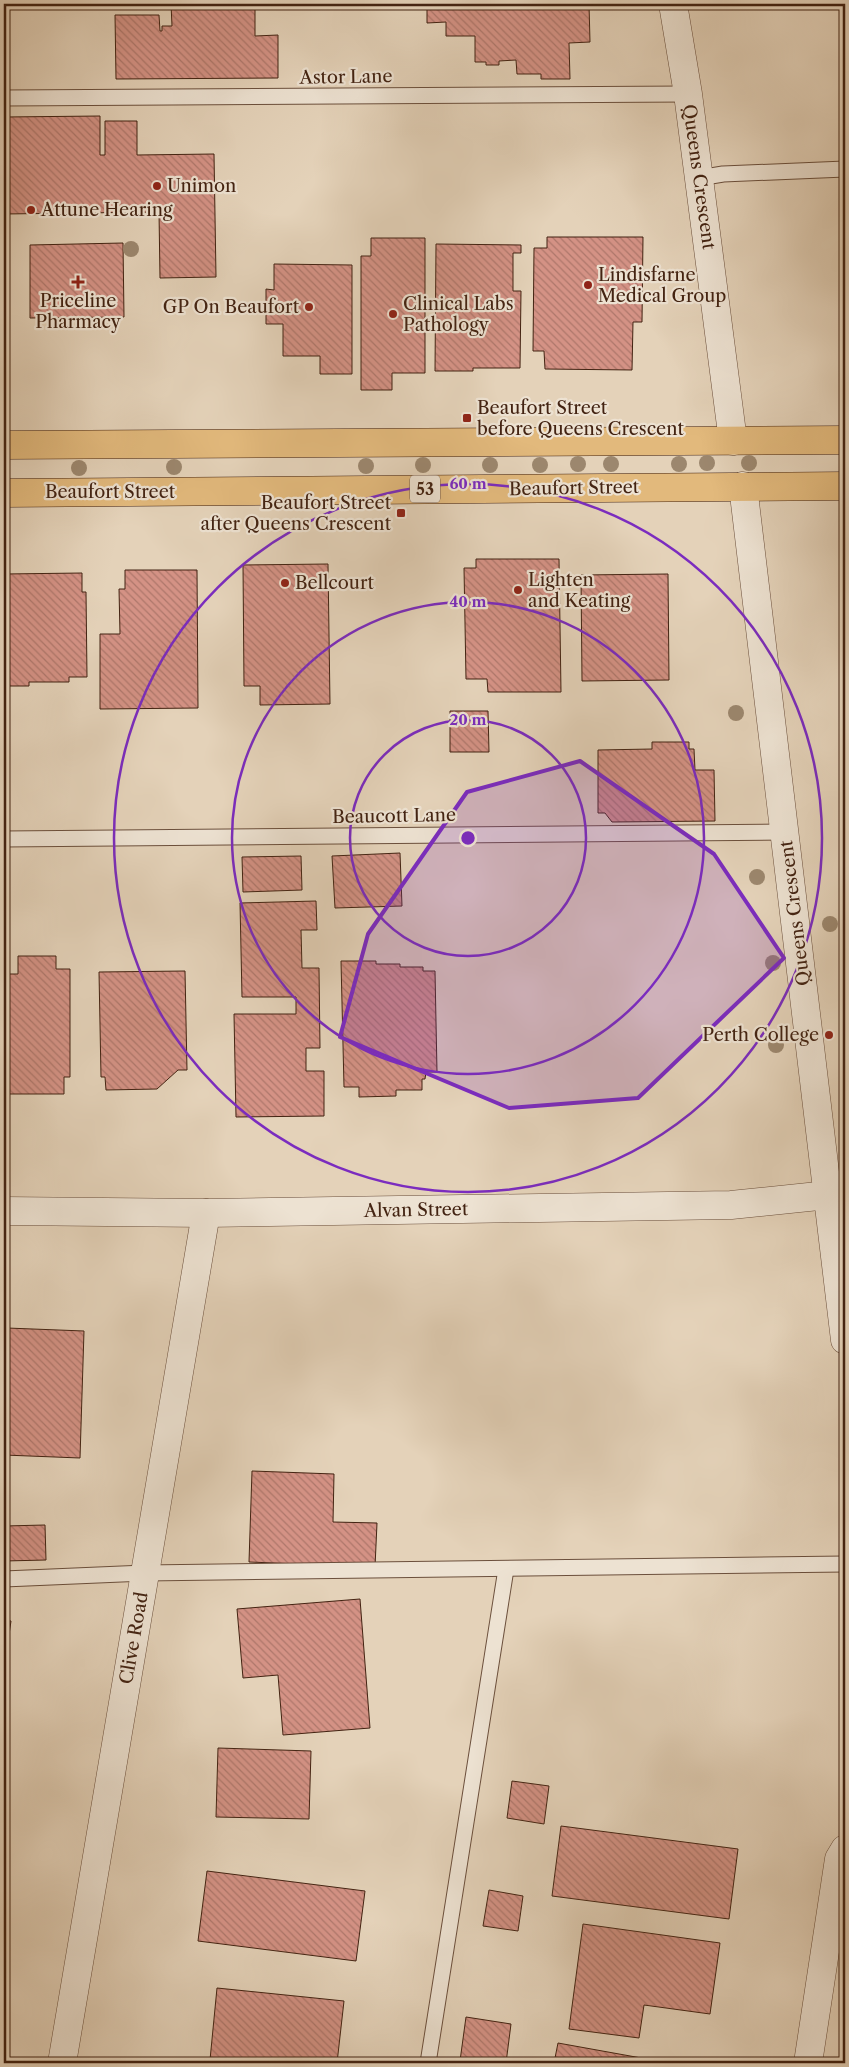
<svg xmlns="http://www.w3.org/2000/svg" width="849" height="2067" viewBox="0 0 849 2067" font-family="'Libre Caslon Text',serif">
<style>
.building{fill:url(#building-back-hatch);stroke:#432312}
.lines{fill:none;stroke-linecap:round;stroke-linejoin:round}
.service-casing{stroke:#6b4f3c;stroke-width:17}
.minor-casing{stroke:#6b4f3c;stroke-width:29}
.primary-casing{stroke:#432312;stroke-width:29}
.service{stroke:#ede2d2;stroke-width:15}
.minor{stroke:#ede2d2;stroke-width:28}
.primary{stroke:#e2b97c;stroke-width:28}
.tree{fill:#9c876e}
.marked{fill:#7b2cbf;fill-opacity:0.2;stroke:#7b2cbf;stroke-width:4;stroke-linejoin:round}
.ring{fill:none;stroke:#7b2cbf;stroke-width:2.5}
.poi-dot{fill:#8f2418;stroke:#ede2d2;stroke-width:2}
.labels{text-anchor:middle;stroke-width:4.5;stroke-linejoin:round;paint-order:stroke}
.shield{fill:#ede2d2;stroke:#765c4c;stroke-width:1}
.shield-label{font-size:16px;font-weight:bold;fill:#432312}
.street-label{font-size:18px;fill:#432312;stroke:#ede2d2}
.poi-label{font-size:18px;fill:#432312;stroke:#ede2d2;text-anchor:start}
.centre{fill:#7b2cbf;stroke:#ede2d2;stroke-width:2.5}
.ring-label{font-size:15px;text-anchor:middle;font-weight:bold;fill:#7b2cbf;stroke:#ede2d2;stroke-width:4.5;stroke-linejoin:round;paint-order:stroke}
</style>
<defs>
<pattern id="building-back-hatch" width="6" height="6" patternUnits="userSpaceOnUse" patternTransform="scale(1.25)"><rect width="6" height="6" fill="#d49285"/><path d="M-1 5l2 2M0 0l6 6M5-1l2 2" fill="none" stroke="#ae776b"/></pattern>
</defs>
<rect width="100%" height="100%" fill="#e4d2b9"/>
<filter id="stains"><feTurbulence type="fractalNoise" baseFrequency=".004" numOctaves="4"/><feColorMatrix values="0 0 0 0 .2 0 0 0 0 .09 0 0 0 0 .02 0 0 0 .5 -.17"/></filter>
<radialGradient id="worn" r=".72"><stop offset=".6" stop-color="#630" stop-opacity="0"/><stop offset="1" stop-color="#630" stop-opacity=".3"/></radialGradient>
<g class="building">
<polygon points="171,4 307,4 307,8 255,8 255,36 278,35 278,78 116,79 115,15 159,15 160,31 162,31 162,26 172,26"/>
<polygon points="427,4 475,4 474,8 484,8 484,5 518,4 589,4 590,42 569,43 570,79 541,79 541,74 517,74 516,60 499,61 499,65 486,65 486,62 475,62 475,36 446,36 446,22 427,23"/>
<polygon points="100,116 100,155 105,155 105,121 137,121 137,155 214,154 216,277 160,278 159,212 4,214 4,117"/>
<polygon points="547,237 643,237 642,322 633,322 632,370 545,369 544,351 533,351 534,248 547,248"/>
<polygon points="371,238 425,238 425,373 392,373 392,390 361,390 361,256 371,256"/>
<polygon points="123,243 124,317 30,318 30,245"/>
<polygon points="436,244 521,245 521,253 513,253 513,291 521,291 520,368 473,368 473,371 435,371"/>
<polygon points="274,264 352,265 352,374 320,374 320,356 283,356 283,324 266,324 266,289 274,290"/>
<polygon points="476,559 559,559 561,692 488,692 487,679 466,679 464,568 476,568"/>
<polygon points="328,564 330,704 260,705 260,686 244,686 243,565"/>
<polygon points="125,570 197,570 198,708 100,709 100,634 120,634 119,589 125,589"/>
<polygon points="82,573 82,592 86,592 87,677 69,677 69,682 29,682 29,686 4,686 4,574"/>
<polygon points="668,574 669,680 582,681 581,575"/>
<polygon points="450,711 488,711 489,752 450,752"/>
<polygon points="652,742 689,742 689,749 694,749 695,770 714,770 715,821 612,822 605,813 598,813 598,750 652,749"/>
<polygon points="400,853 402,906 335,908 332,856"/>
<polygon points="301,856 302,890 243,892 242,857"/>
<polygon points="316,901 317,930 301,930 302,968 319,968 320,1048 306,1048 306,1071 324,1071 324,1116 236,1117 234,1014 296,1014 296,997 242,997 240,903"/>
<polygon points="18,956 56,956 56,969 70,969 70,1077 64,1077 64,1094 4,1094 4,974 18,974"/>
<polygon points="341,961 376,961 376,964 400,964 400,967 423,967 423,971 435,971 437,1072 426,1072 425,1079 422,1079 422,1090 396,1090 396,1096 359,1097 359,1087 344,1087"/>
<polygon points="185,971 187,1070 178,1070 157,1089 106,1090 105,1077 101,1077 99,972"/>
<polygon points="7,1328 84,1331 80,1458 4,1455"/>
<polygon points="252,1471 334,1474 333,1522 377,1523 375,1567 249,1562"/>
<polygon points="45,1525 46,1560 4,1561 4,1526"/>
<polygon points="360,1599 370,1728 283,1735 278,1675 243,1678 237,1609"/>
<polygon points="4,1620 11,1621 4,1669"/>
<polygon points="218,1748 311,1751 309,1819 216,1817"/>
<polygon points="512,1781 549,1786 544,1824 507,1818"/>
<polygon points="561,1826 738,1849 729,1919 552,1896"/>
<polygon points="207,1871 365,1891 356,1961 198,1941"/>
<polygon points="489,1890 523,1896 518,1931 483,1926"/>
<polygon points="583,1924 720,1943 710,2014 644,2005 639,2038 569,2029"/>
<polygon points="217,1988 344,2001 337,2063 237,2063 210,2060"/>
<polygon points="466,2017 511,2024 506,2063 476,2063 460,2061"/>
<polygon points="558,2043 669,2063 554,2063"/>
</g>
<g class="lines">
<defs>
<g id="service">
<polyline points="4,98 688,94"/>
<polyline points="699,178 723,174 845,169"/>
<polyline points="4,839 785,832"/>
<polyline points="4,1579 145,1573 845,1564"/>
<polyline points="428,2063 506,1569"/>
</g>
<g id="minor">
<polyline points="673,4 688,94 733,441"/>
<polyline points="743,486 845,1340"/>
<polyline points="4,1211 206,1213 731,1205 828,1195"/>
<polyline points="62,2063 206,1213"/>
<polyline points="808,2063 839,1859 845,1849"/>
</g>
<g id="primary">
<polyline points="4,445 845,440"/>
<polyline points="4,493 845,486"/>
</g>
</defs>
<use href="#service" class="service-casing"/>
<use href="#minor" class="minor-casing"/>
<use href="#primary" class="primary-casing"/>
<use href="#service" class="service"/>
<use href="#minor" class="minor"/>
<use href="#primary" class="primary"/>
</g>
<g class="tree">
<circle cx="131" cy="249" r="8"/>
<circle cx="707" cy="463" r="8"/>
<circle cx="749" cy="463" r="8"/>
<circle cx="578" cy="464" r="8"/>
<circle cx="611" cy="464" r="8"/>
<circle cx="679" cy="464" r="8"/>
<circle cx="423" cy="465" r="8"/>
<circle cx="490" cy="465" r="8"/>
<circle cx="540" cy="465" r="8"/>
<circle cx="366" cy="466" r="8"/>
<circle cx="174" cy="467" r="8"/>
<circle cx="79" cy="468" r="8"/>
<circle cx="736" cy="713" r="8"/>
<circle cx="757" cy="877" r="8"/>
<circle cx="830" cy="924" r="8"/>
<circle cx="773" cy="963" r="8"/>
<circle cx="776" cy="1045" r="8"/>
</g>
<path class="marked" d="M 580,761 L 714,854 L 784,958 L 638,1098 L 509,1108 L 340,1037 L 368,934 L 467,792 Z"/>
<g class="ring">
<circle cx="468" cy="838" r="118"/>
<circle cx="468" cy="838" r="236"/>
<circle cx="468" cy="838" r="354"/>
</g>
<g class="poi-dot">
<circle cx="157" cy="186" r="5"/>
<circle cx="31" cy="210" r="5"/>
<path d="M75.5 274.5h5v5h5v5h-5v5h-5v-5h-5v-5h5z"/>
<circle cx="588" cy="285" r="5"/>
<circle cx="309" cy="307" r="5"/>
<circle cx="393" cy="314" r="5"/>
<rect x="462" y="413" width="10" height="10" rx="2.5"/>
<rect x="396" y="508" width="10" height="10" rx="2.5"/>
<circle cx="285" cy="583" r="5"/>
<circle cx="518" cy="590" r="5"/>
<circle cx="829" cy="1035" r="5"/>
</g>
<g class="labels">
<rect class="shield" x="410" y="475.5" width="30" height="27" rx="4"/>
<g class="shield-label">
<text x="425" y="495">53</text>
</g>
<g class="street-label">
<text transform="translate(346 77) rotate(-1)" y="6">Astor Lane</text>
<text transform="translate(699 177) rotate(82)" y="6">Queens Crescent</text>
<text transform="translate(574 488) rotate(-1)" y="6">Beaufort Street</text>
<text x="110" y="498">Beaufort Street</text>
<text transform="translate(394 816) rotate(-1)" y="6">Beaucott Lane</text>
<text transform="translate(795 913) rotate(-97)" y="6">Queens Crescent</text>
<text transform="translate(416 1210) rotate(-1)" y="6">Alvan Street</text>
<text transform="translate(134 1638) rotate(-80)" y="6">Clive Road</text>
</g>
<g class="poi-label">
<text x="167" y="192">Unimon</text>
<text x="41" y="216">Attune Hearing</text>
<text x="598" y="281">Lindisfarne<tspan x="598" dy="21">Medical Group</tspan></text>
<text x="78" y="307" text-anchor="middle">Priceline<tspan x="78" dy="21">Pharmacy</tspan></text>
<text x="403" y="310">Clinical Labs<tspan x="403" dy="21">Pathology</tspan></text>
<text x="299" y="313" text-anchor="end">GP On Beaufort</text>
<text x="477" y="414">Beaufort Street<tspan x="477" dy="21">before Queens Crescent</tspan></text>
<text x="391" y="509" text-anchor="end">Beaufort Street<tspan x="391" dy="21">after Queens Crescent</tspan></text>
<text x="528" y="586">Lighten<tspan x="528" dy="21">and Keating</tspan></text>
<text x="295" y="589">Bellcourt</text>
<text x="819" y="1041" text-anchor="end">Perth College</text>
</g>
</g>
<circle cx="468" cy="838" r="8" class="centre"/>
<g class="ring-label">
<text x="468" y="489">60 m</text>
<text x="468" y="607">40 m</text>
<text x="468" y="725">20 m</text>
</g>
<rect width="849" height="2067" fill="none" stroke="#e4d2b9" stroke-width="20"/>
<rect x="5" y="5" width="839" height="2057" fill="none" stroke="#432312" stroke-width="2.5"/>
<rect x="10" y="10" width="829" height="2047" fill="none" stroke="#432312"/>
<rect width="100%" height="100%" filter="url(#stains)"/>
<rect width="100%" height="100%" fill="url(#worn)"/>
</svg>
